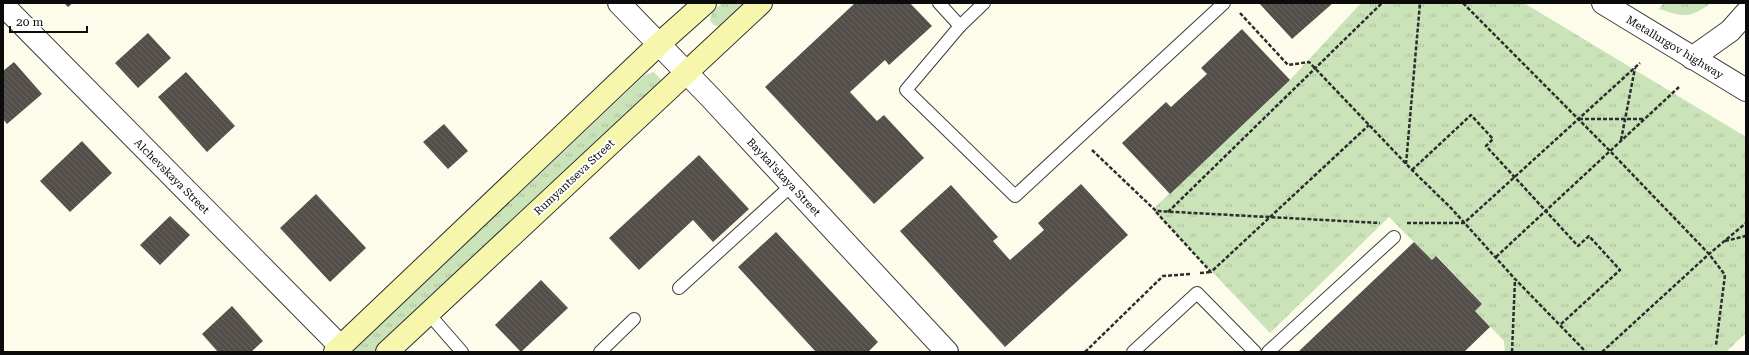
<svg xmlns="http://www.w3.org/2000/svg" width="1749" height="355" viewBox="0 0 1749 355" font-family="'Roboto Serif',serif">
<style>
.grass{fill:url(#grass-tufts)}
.building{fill:url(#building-back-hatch)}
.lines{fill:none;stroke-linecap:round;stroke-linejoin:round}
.service-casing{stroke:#3e3e3e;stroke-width:14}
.minor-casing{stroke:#3e3e3e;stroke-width:24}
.tertiary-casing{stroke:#3e3e3e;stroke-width:24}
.secondary-casing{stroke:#2d2d2d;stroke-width:24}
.path{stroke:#2d2d2d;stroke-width:2.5;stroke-dasharray:4 2;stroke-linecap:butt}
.service{stroke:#fff;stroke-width:12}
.minor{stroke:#fff;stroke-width:22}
.tertiary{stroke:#fff;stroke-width:22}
.secondary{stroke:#f6f7ad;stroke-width:22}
.labels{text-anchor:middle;stroke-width:4;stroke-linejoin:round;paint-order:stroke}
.street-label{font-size:11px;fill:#0b0b0b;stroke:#fff}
</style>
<defs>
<pattern id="grass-tufts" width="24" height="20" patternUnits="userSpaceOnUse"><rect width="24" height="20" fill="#cae3b9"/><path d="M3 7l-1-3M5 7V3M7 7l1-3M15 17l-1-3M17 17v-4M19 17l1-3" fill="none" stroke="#acc19e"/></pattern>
<pattern id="building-back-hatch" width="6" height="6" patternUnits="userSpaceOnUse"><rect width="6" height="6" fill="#534e49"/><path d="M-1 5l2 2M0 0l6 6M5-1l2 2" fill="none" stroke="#67635f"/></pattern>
</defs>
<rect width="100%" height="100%" fill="#fdfceb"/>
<g class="grass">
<polygon points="722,3 745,3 720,27 714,25 710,20 712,12"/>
<polygon points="1361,3 1524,3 1746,137 1746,333 1726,352 1505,352 1504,341 1475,311 1482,304 1437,256 1432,260 1389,217 1270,333 1153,209 1290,80"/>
<path d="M 1663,3 L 1711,3 C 1689,19 1685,17 1659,9 Z"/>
<polygon points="654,72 661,80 658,88 375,352 350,352 645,75"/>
</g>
<g class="building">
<polygon points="64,3 73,3 68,7"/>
<polygon points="855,3 910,3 932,26 889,65 885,60 850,92 877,121 884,115 924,158 874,204 765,87"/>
<polygon points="1259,3 1333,3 1292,39"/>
<polygon points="1242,29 1290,80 1170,194 1122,143 1166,102 1171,107 1207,74 1201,68"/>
<polygon points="148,33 171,58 138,88 115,63"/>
<polygon points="14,62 42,94 7,124 3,119 3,71"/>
<polygon points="186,72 235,126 207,152 158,97"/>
<polygon points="444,124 468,151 448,169 423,142"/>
<polygon points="82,141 112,173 70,212 40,181"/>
<polygon points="699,155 749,209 713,242 693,220 639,270 609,238"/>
<polygon points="1081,184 1128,235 1005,347 900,231 951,185 998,237 993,241 1010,260 1044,230 1038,223"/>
<polygon points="316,194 366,248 330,282 280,228"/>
<polygon points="170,216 190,235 160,265 140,245"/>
<polygon points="776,232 878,342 868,352 816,352 738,267"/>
<polygon points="1414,242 1432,260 1436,256 1482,304 1475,311 1490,327 1464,352 1298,352"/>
<polygon points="541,280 568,308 521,352 495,325"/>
<polygon points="232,306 263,341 251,352 218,352 202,334"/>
</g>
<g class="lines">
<defs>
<g id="service">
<polyline points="939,3 960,26 984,3"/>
<polyline points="960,26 906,90 1015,196 1224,3"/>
<polyline points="679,288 792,185"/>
<polyline points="428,313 462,352"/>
<polyline points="600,352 634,319"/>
<polyline points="1133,352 1197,293 1255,352"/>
<polyline points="1268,352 1394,237"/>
</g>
<g id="minor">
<polyline points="619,3 711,98 947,352"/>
<polyline points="3,5 341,347"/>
</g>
<g id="tertiary">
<polyline points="1603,3 1746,90"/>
<polyline points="1692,58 1730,31 1746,13"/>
</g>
<g id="secondary">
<polyline points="335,352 659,44 705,3"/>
<polyline points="387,352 761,3"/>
</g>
</defs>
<use href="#service" class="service-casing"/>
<use href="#minor" class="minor-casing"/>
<use href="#tertiary" class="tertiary-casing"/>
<use href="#secondary" class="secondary-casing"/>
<g class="path">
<polyline points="1463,3 1610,151 1709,254 1725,275 1716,345"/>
<polyline points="1240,13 1288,65 1309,62 1412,170 1451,208 1515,279 1586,352"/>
<polyline points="1579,119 1643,119"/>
<polyline points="1621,140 1635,68"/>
<polyline points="1092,150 1156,211 1380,223"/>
<polyline points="1406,164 1420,3"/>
<polyline points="1412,170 1471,115 1493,139 1486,146 1578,246 1589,236 1620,270 1560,325"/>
<polyline points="1156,212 1211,272 1369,125"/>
<polyline points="1168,212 1382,3"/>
<polyline points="1407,223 1464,223 1640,63"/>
<polyline points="1725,241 1746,236"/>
<polyline points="1496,257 1679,87"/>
<polyline points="1200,273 1211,272"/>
<polyline points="1085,352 1163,276 1191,274"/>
<polyline points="1512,352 1515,279"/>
<polyline points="1602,352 1709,254 1746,223"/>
</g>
<use href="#service" class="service"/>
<use href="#minor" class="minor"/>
<use href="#tertiary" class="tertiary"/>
<use href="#secondary" class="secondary"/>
</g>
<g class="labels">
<g class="street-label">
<text transform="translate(1675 47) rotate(31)" y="4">Metallurgov highway</text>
<text transform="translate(172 176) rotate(45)" y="4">Alchevskaya Street</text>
<text transform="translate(574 177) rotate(-43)" y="4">Rumyantseva Street</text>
<text transform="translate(784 177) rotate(47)" y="4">Baykal'skaya Street</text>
</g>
</g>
<rect width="1749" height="355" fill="none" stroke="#0b0b0b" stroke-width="8"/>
<path d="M10 26v6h77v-6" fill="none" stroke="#0b0b0b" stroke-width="2"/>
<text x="16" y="26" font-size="12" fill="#0b0b0b" stroke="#ffffff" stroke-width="3" paint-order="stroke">20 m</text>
</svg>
